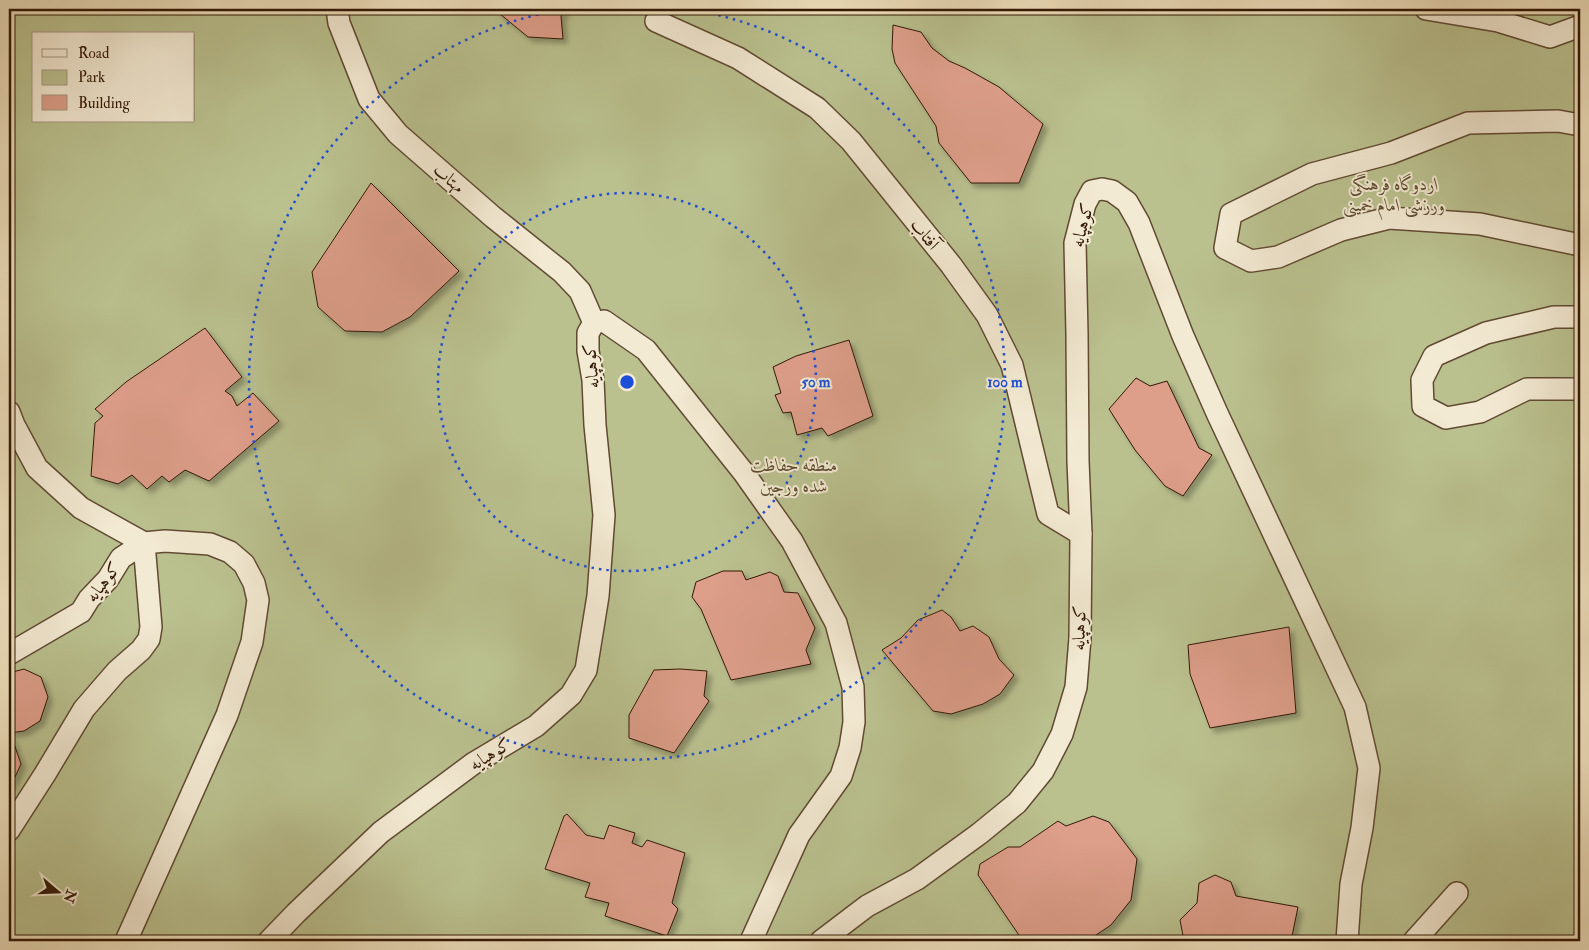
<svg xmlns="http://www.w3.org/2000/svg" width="1589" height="950" viewBox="0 0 1589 950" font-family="'IM FELL Double Pica',Amiri,serif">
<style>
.green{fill:#bac18f;stroke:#766c4a;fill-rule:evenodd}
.building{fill:#dd9e8a;stroke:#321805;filter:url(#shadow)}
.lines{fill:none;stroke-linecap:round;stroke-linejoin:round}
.minor-casing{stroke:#614a33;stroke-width:24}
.minor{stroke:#f3ead3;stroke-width:21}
.ring{fill:none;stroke:#1d4ed8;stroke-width:2.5;stroke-dasharray:2.5 5}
.labels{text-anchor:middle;stroke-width:4;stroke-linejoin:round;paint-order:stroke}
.street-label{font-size:18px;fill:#321805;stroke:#f3ead3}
.park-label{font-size:18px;font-style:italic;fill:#5b4b2e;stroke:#f3ead3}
.centre{fill:#1d4ed8;stroke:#f3ead3;stroke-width:2.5}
.ring-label{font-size:15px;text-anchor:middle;font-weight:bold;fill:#1d4ed8;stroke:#f3ead3;stroke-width:4;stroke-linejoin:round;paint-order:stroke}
</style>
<defs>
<filter id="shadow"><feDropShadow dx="4.5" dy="4.5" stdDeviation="2.5" flood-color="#0004"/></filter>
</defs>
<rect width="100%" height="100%" fill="#eddfbc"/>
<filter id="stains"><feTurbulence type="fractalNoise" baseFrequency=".004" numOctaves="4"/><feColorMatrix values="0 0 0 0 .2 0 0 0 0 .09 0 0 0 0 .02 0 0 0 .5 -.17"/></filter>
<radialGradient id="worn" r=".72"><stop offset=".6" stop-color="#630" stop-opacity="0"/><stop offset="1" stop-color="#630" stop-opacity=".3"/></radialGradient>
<path class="green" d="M 9,9 L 1580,9 L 1580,941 L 9,941 ZM 34,34 L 194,34 L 194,121 L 34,121 Z"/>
<g class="building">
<polygon points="494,9 566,9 561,16 563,39 528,37"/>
<polygon points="893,25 921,32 932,48 949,61 965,68 999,87 1043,124 1019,183 971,183 939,143 936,126 895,63 892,49"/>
<polygon points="371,183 459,271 410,317 382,332 345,331 318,307 312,272"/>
<polygon points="205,328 242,377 225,391 232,396 237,406 253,393 279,421 209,481 185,470 169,482 162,476 147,489 132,475 118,484 91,476 95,423 103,416 95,409 126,382"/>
<polygon points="849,340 873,416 828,436 822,428 797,435 791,412 783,413 775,395 781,393 773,367 796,356"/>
<polygon points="1136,378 1150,386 1167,381 1199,448 1212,455 1183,496 1165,486 1135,450 1109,409"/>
<polygon points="723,571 742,571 746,580 770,572 778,576 784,592 798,593 815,628 806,650 811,664 731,680 701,609 692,597 696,582"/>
<polygon points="942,610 951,617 960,631 973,626 989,637 999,659 1014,675 1000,694 983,704 951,714 933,711 882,650 901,638 918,620"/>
<polygon points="1289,627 1296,713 1210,728 1190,674 1188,645"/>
<polygon points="24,669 41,677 48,697 40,721 24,731 9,733 9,673"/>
<polygon points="680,669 707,671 704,696 709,701 674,753 629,738 629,715 654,670"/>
<polygon points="9,737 12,738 21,764 9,790"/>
<polygon points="567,814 586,835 604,839 609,825 635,833 632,843 642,847 647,840 685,853 672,903 678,909 667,936 605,916 609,903 585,897 590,883 545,869 564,816"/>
<polygon points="1093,816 1109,822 1137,859 1131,900 1111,925 1087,941 1023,941 978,875 980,864 1008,847 1020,847 1058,821 1066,826"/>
<polygon points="1215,875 1231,882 1236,896 1298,907 1291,941 1184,941 1180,920 1197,903 1199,883"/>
</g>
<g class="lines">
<defs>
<g id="minor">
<polyline points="337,9 339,23 369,99 398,134 493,217 562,272 580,291 594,323"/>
<polyline points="1426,9 1498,21 1550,37 1580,26"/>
<polyline points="656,21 738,58 817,108 851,141 951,265 987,315 1012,365 1048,514 1081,534"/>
<polyline points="1580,125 1558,121 1468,123 1391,153 1312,174 1231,214 1225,248 1251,261 1278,257 1341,230 1389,218 1480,224 1580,245"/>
<polyline points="1580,317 1554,317 1486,333 1434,356 1422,380 1423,406 1446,418 1480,412 1527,389 1580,389"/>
<polyline points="9,412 14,425 37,468 81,508 144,543 151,627 149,639 141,650 117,671 84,709 45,774 9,830"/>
<polyline points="9,654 81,612 89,599 108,579 121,558 144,543 165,541 210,544 230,552 244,564 254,583 258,600 252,642 227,715 126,941"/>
<polyline points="269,941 296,913 381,832 474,763 536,726 571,695 586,670 598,596 604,515 595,425 593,380 588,351 588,333 594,323 604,321 646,350 744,473 792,541 836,623 853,687 854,722 850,748 841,776 799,835 751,941"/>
<polyline points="821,941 867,906 917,879 979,834 1017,803 1043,771 1062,734 1076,687 1080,638 1081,534 1078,461 1077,334 1075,243 1085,204 1092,191 1102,189 1112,191 1127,202 1139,223 1183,336 1217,413 1355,707 1369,768 1362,828 1351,884 1347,941"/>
<polyline points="1414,941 1457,893"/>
</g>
</defs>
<use href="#minor" class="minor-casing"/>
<use href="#minor" class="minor"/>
</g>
<g class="ring">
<circle cx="627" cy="382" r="189"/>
<path d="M689 9A378 378 0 1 1 565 9"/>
</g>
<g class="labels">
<g class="street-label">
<text transform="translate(449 178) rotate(41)" y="6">مهتاب</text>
<text transform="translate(1082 225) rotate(-76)" y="6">کوهپایه</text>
<text transform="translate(925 234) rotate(51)" y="6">آفتاب</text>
<text transform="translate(591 366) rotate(-95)" y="6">کوهپایه</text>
<text transform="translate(103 582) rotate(-52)" y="6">کوهپایه</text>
<text transform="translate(1079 628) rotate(-88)" y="6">کوهپایه</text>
<text transform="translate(490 754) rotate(-32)" y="6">کوهپایه</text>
</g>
<g class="park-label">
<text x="1394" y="190">اردوگاه فرهنگی<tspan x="1394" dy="21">ورزشی امام خمینی</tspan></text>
<text x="794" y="471">منطقه حفاظت<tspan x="794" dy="21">شده ورجین</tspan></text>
</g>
</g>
<circle cx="627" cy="382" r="8" class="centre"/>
<g class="ring-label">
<text x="816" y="387">50 m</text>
<text x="1005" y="387">100 m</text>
</g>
<rect width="1589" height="950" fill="none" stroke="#eddfbc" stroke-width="30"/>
<rect x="10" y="10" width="1569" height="930" fill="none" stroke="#321805" stroke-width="2.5"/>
<rect x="15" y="15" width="1559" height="920" fill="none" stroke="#321805"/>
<rect x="32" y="32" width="162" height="90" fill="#f3ead3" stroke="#a69681"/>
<rect x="42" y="49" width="25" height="8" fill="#f3ead3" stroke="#a69681"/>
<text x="78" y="58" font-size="15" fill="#321805">Road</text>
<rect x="42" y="70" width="25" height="15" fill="#bac18f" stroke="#a69681"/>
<text x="78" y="82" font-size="15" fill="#321805">Park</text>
<rect x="42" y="95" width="25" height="15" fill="#dd9e8a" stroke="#a69681"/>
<text x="78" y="108" font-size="15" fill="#321805">Building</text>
<g transform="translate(58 892) rotate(109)" stroke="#f3ead3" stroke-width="4" paint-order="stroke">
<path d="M0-4L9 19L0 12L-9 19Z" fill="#321805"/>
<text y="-8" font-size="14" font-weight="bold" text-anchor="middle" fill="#321805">N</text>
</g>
<rect width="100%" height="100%" filter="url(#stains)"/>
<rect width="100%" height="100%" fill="url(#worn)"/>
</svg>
